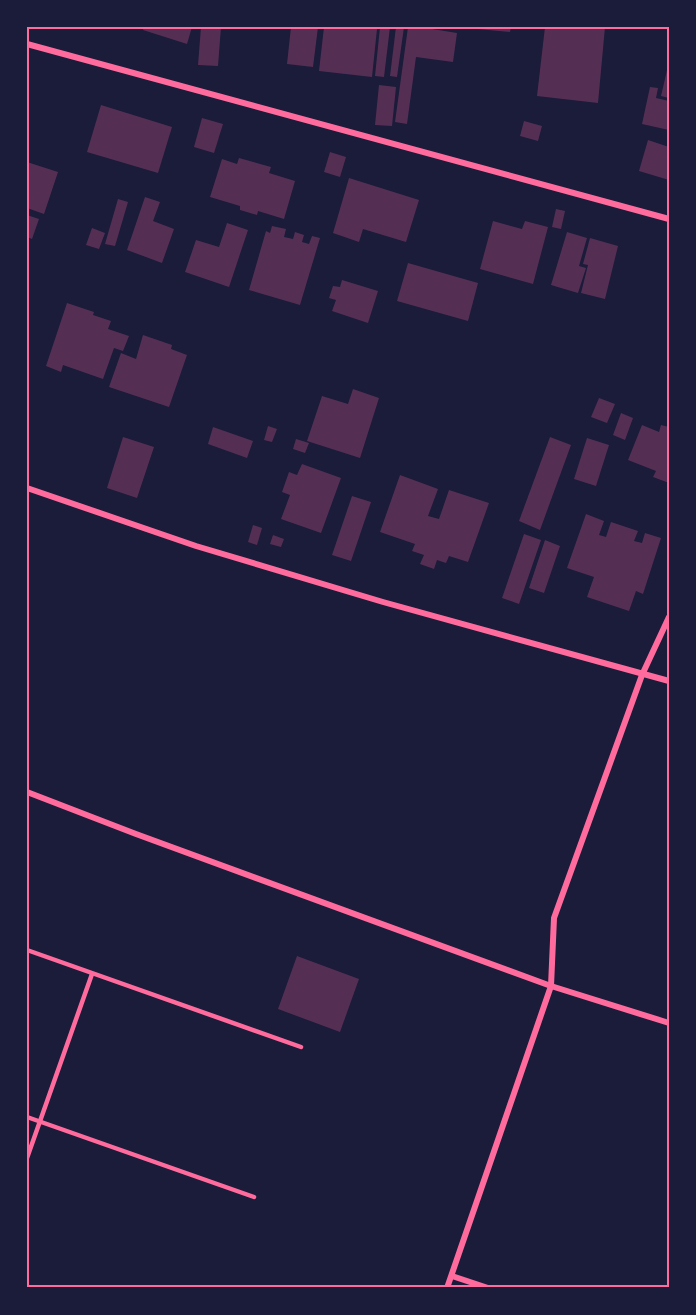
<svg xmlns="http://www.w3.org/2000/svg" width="696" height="1315" viewBox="0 0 696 1315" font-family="'Roboto Condensed',sans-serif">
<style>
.building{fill:#542f53}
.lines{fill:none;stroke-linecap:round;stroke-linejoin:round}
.service{stroke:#ff6b9d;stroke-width:4.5}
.minor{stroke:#ff6b9d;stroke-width:6}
.neatline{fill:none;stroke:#ff6b9d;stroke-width:2}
</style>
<rect width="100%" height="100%" fill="#1b1b3a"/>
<g class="building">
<polygon points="144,27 192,27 187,44 143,30"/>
<polygon points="201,27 221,27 218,66 198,65"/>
<polygon points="291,27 318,27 313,67 287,64"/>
<polygon points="324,27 356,27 377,29 372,77 319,71"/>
<polygon points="380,27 390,27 384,77 375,76"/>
<polygon points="396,27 404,27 397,77 390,76"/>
<polygon points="408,27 420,27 457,33 453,62 416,57 407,124 395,122"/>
<polygon points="477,27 511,27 510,32 477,29"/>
<polygon points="545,27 605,27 598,103 537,96"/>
<polygon points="668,66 669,66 669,98 661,96"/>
<polygon points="379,85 396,87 392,126 375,125"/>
<polygon points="650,87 658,88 656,98 669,101 669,130 642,124"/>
<polygon points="101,105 172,127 158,173 87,152"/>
<polygon points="202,118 223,124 214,153 194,147"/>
<polygon points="524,121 542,126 538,141 520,136"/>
<polygon points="648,140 669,147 669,180 639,171"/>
<polygon points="330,152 346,157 340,177 324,172"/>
<polygon points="239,158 271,167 269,173 295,181 284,219 258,211 257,215 240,210 240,206 210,197 222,159 237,164"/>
<polygon points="27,162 58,172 44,214 27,208"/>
<polygon points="349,178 419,200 406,242 363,229 359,242 333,233"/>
<polygon points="145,197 160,202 153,221 174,229 162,263 127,250"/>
<polygon points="118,199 128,202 115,246 105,244"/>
<polygon points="556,209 565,211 561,229 552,227"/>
<polygon points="27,215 39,219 32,239 27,237"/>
<polygon points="493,221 522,229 525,221 548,227 533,284 480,269"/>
<polygon points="227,223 248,230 229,287 185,272 196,240 219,247"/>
<polygon points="272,226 286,229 284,237 293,239 295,232 304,235 302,242 309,244 312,236 320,238 300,305 249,290 266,231 270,233"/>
<polygon points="92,228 105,233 99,249 86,245"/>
<polygon points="567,232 587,238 579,266 586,268 578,293 551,285"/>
<polygon points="590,238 618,246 605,299 581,293 588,265 583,264"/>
<polygon points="408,263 478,283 468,321 397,301"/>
<polygon points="342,280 378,291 368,323 332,311 336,300 329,298 333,286 340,287"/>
<polygon points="67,303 94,312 93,315 111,321 108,329 129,336 123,351 114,348 103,379 63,365 61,372 46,366"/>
<polygon points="143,335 172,345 171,349 187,355 169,407 109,387 121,353 136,359"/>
<polygon points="353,389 379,398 360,458 307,441 322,396 348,404"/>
<polygon points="599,398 615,404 607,423 591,417"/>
<polygon points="621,413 633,418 625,440 613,435"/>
<polygon points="642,425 659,432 661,425 669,427 669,483 653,477 656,471 628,460"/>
<polygon points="268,426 277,429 272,442 264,440"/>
<polygon points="213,427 253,441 247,458 208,444"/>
<polygon points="123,437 154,447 137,498 107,488"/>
<polygon points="550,437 571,445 540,530 519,521"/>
<polygon points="587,438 609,445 596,486 574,479"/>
<polygon points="296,439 309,443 305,453 293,449"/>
<polygon points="302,464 341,478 321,533 281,519 290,495 282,492 289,472 297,475"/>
<polygon points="400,475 438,489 428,516 439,519 449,490 489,503 468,562 449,556 446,563 437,560 434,569 420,564 424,555 412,551 415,544 380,532"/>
<polygon points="352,496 371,502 351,561 332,555"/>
<polygon points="586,514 604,521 599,535 606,537 611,522 638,531 634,541 642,543 645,533 661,538 643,594 636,591 629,611 587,597 594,577 567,568"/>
<polygon points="253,525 262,528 257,545 248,542"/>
<polygon points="524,534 541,540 519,604 502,598"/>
<polygon points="273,535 284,539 281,547 270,544"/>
<polygon points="545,540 560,546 544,593 529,588"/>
<polygon points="297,956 359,979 340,1032 278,1009"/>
</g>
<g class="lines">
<g class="service">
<polyline points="27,950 301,1047"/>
<polyline points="27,1117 254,1197"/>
<polyline points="27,1158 92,974"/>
</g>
<g class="minor">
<polyline points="27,44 669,219"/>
<polyline points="27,488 196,546 383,602 669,681"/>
<polyline points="27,792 136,834 551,986 669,1023"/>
<polyline points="452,1276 488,1288"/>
<polyline points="447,1288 551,986 554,918 642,675 669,617"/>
</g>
</g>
<rect width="696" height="1315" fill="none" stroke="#1b1b3a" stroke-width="57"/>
<rect x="28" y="28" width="640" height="1258" class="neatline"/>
</svg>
